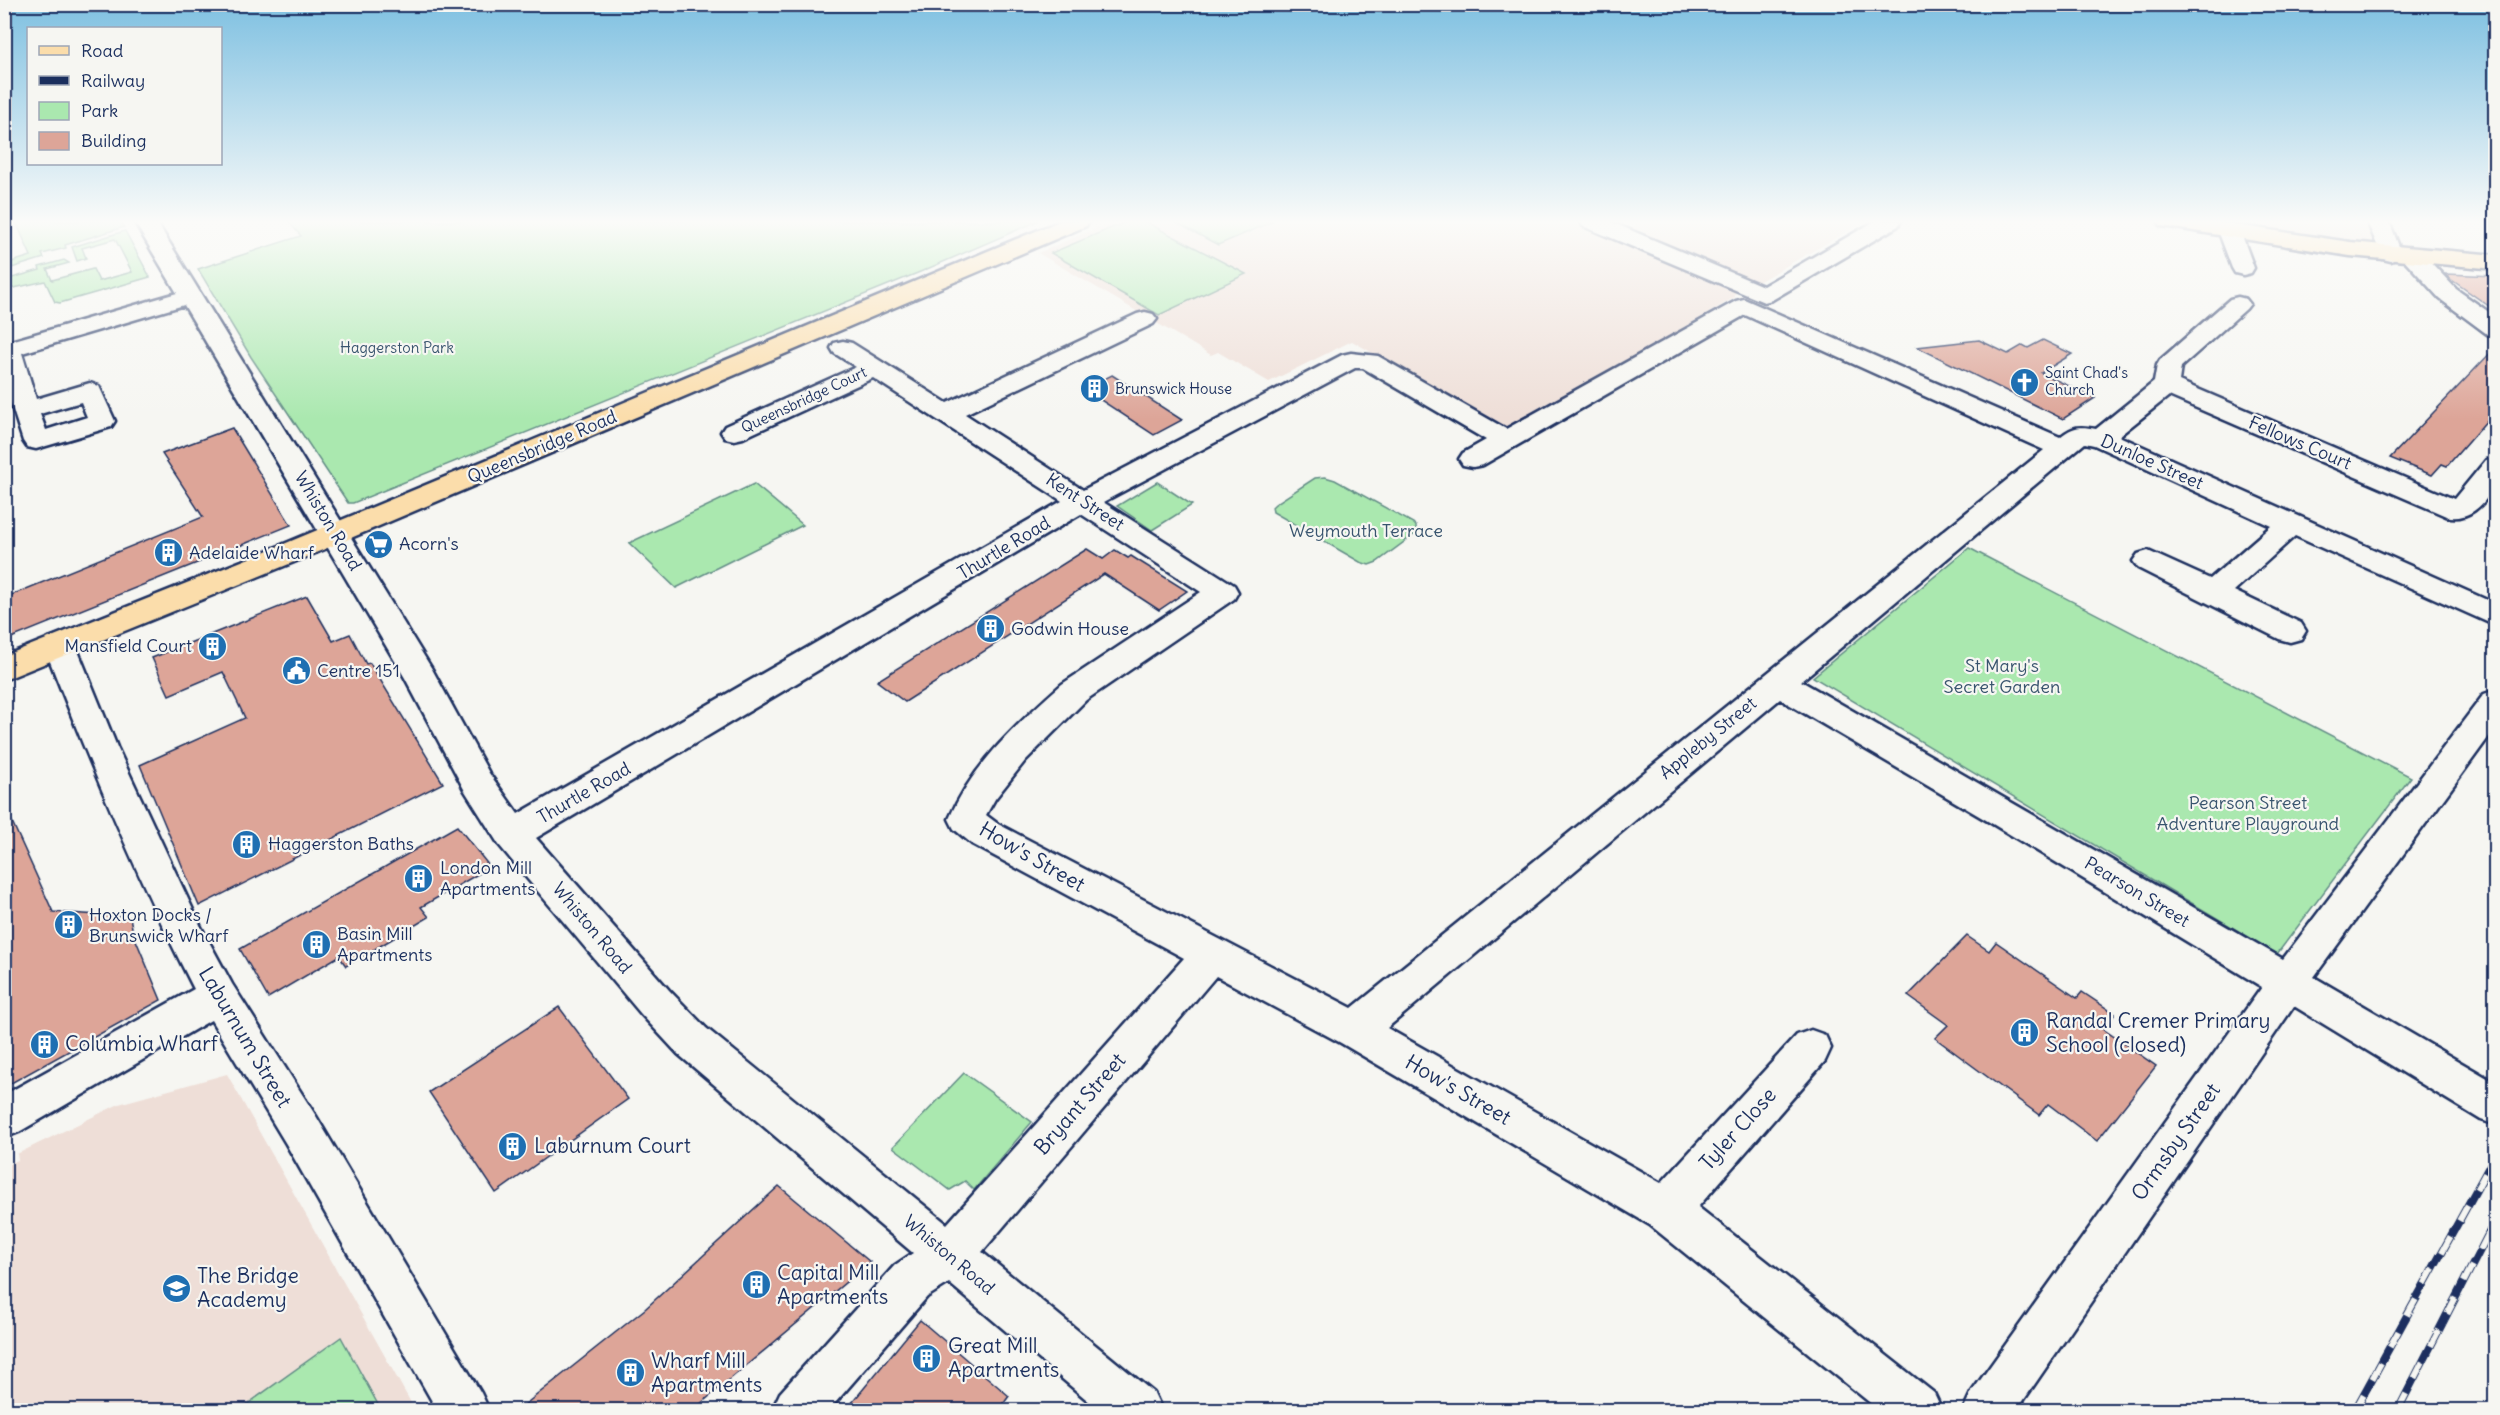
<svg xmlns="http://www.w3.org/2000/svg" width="2500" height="1415" viewBox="0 0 2500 1415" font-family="Delius,sans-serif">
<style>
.built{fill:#eeded7}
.green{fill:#aae8af;stroke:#628c86;stroke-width:1.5}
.building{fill:#dda598;stroke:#1b2f5e;stroke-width:1.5}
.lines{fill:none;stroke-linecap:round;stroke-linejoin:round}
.minor-casing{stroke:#1b2f5e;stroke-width:5}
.major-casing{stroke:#1b2f5e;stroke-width:5}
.minor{fill:#f6f6f2;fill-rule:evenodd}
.major{fill:#fbddab;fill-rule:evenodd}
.rail-casing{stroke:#1b2f5e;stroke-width:8}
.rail{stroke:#f6f6f2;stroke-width:6;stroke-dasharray:18;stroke-linecap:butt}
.labels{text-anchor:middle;stroke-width:4.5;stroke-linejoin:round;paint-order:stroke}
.far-park-label{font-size:15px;fill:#38546e;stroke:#f6f6f2}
.far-poi-label{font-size:15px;fill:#1b2f5e;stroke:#f6f6f2;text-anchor:start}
.far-street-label{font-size:15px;fill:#1b2f5e;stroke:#f6f6f2}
.street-label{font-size:18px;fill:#1b2f5e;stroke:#f6f6f2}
.park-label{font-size:18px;fill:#38546e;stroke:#f6f6f2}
.poi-label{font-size:18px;fill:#1b2f5e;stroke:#f6f6f2;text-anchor:start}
.near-street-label{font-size:21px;fill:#1b2f5e;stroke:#f6f6f2}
.near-poi-label{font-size:21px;fill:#1b2f5e;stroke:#f6f6f2;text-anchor:start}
</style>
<rect width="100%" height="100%" fill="#f6f6f2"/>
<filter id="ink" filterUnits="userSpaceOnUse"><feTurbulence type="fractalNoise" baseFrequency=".0167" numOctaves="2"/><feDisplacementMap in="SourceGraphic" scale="12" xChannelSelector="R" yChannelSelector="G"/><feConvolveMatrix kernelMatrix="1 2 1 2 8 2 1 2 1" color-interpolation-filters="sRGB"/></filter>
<g filter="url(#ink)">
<g class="built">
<polygon points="1113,221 1569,221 1735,292 1735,297 1601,378 1510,427 1499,426 1352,341 1269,382 1218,352 1211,355 1038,253"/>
<polygon points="1643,221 1866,221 1751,286 1624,231"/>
<polygon points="2225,221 2368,221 2375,242 2303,234"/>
<polygon points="227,1074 415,1410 5,1410 5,1166 18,1160 17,1154 119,1104"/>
</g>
<g class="green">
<polygon points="5,221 120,221 124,227 65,245 66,248 42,254 44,258 5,270 5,264 31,256 16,222 5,225"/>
<polygon points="288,221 1038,221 920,272 353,503 348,503 251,357 198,269 301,236"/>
<polygon points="1128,221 1144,221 1246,274 1159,315 1051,253"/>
<polygon points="1173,221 1274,221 1218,245"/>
<polygon points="125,231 150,277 60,303 55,302 45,281 5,290 5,280 40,270 39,267 64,260 69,263 47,269 52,280 93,269 99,281 132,272 115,239 82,248 86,258 77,261 72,247"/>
<polygon points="1325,477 1335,480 1413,523 1416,526 1416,533 1377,562 1369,565 1360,562 1273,512 1272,507 1275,504 1315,478"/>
<polygon points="1157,482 1192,505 1152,530 1117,506"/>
<polygon points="754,484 803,525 676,588 629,543"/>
<polygon points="1969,548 2411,777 2277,954 1813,677"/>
<polygon points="964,1073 1032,1122 974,1190 965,1181 950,1190 893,1147"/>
<polygon points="341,1337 381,1410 239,1410"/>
</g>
<g class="building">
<polygon points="2445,274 2496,276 2496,311 2449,278"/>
<polygon points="1979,340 2008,354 2023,345 2028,348 2043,340 2072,354 2041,373 2095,398 2063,419 1917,347"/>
<polygon points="2496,347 2496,410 2447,466 2442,464 2432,475 2390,458"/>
<polygon points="1112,375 1182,420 1154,435 1084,389"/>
<polygon points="232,428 291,525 4,641 4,598 203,517 162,454"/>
<polygon points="1087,549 1103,559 1115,550 1128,558 1131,556 1187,591 1159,610 1104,574 905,702 877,681"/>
<polygon points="307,596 333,641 350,634 366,664 370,663 443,783 199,906 140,765 245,718 223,672 169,695 152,658"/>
<polygon points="4,804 53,912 130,917 133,933 161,1000 4,1087"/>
<polygon points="457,826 490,867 421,907 429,917 392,939 346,966 339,956 268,998 240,949"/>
<polygon points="1967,936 1989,951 1996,942 2077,998 2082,992 2115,1014 2103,1029 2156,1066 2097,1141 2048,1104 2039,1115 1935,1038 1948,1025 1908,996"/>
<polygon points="559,1007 628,1099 496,1193 429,1092"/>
<polygon points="779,1186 870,1262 693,1410 518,1410 645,1309"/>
<polygon points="920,1320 1009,1396 999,1410 846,1410"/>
</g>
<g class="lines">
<defs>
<g id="minor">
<path d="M 134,221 L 156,221 L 432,669 L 489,773 L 518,814 L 1062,501 L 873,378 L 743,438 L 734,440 L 725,438 L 721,432 L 725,426 L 856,367 L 834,353 L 831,348 L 834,343 L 843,341 L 852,343 L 947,403 L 1137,314 L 1145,312 L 1153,314 L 1157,319 L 1153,324 L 965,414 L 1083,490 L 1342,355 L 1351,353 L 1378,356 L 1506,429 L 1736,301 L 1744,299 L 2060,437 C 2073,426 2080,426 2096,429 L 2154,382 L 2157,365 L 2160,360 L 2230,299 L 2238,297 L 2246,299 L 2250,304 L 2246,309 L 2181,367 L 2179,381 L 2454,499 L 2486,460 L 2496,458 C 2496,466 2498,479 2494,486 C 2485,505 2467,522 2446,516 L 2169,396 L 2119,436 L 2496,604 L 2496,626 L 2295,536 L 2234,591 L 2301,623 L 2306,631 L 2301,639 L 2290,642 L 2279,639 L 2138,568 L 2133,561 L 2138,554 L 2148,551 L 2210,579 L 2271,526 L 2094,445 L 2085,443 L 1801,681 L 2283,959 L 2484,694 L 2496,690 L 2496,727 L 2314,977 L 2496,1083 L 2496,1125 L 2481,1120 L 2294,1006 L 2017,1410 L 1963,1410 L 1971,1393 L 2262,987 L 1986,820 L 1780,699 L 1387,1028 L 1661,1183 L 1797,1035 L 1811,1030 L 1825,1035 L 1831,1048 L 1825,1061 L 1698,1207 L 1934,1393 L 1942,1410 L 1879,1410 L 1650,1225 L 1341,1043 L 1216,976 L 982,1252 L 1154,1393 L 1162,1410 L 1099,1410 L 949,1283 L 927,1297 L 829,1410 L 772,1410 L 780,1393 L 895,1265 L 913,1253 L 678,1054 L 641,1014 L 499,845 L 465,791 L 405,678 L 184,305 L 22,353 L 36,399 L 90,383 L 99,386 L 115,421 L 111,427 L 36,449 L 27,447 L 23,441 L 4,382 L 4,343 L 177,293 ZM 1745,315 L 2044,450 L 1352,1008 L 998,824 L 986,815 L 995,799 L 1025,761 L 1086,700 L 1234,599 L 1238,592 L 1234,585 L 1103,502 L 1355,368 L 1363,368 L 1486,440 L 1463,453 L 1459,459 L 1463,465 L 1473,467 L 1483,465 ZM 81,402 L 87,417 L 46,430 L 40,414 ZM 1081,514 L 1201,592 L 1062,684 C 1019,722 972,765 949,819 L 954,829 L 972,844 L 1184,958 L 947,1224 L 706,1028 L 669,990 L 536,838 Z"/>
<polygon points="1580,221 1609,221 1763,286 1875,221 1901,221 1898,226 1772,300 1764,302 1583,226"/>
<polygon points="2367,221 2389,221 2402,254 2412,249 2420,251 2456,289 2496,317 2496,336 2487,334 2440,299 2401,256 2391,261 2383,259"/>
<polygon points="2229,223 2237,225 2240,230 2254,268 2251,273 2243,275 2235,273 2232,268 2218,230 2221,225"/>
<path d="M 60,635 L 71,638 L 76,646 L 117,747 L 201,927 L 232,984 L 316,1116 L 481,1393 L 489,1410 L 437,1410 L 286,1144 L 211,1020 L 19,1132 L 4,1138 L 4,1095 L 194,989 C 137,878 89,762 44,646 L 49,638 Z"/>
</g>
<g id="major">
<polygon points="1060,221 1089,221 1086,226 299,560 4,680 4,656 279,546"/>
<polygon points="2158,221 2209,221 2350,242 2496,255 2496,269 2350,256 2169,227 2161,226"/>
</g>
</defs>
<use href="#minor" class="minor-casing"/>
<use href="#major" class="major-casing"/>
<use href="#minor" class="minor"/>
<use href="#major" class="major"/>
<defs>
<g id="rail">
<polyline points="2355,1410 2496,1154"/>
<polyline points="2398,1410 2496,1219"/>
</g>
</defs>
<use href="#rail" class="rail-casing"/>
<use href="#rail" class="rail"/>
</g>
</g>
<linearGradient id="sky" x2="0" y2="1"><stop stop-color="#7ec0e1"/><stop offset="0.53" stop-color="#fbfbf9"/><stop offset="1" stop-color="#fbfbf9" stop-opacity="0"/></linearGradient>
<rect width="2500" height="419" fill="url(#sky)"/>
<defs>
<symbol id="church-disc" viewBox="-11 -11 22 22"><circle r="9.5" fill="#1f6fb2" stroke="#f6f6f2"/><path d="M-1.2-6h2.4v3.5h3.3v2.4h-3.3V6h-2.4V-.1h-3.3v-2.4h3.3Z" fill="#fff"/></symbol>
<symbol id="building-disc" viewBox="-11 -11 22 22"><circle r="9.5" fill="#1f6fb2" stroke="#f6f6f2"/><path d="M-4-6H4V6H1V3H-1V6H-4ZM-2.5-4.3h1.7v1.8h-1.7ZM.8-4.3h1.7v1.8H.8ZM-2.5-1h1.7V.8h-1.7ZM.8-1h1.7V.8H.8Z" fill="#fff"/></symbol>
<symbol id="supermarket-disc" viewBox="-11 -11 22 22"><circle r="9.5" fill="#1f6fb2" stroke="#f6f6f2"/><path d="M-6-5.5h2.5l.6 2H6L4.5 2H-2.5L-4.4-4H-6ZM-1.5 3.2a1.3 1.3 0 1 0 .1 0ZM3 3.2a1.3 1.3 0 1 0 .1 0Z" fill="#fff"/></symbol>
<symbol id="civic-disc" viewBox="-11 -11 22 22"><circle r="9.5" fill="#1f6fb2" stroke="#f6f6f2"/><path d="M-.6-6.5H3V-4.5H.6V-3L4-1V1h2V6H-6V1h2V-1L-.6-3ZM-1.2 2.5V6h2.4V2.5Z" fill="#fff"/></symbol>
<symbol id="school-disc" viewBox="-11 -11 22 22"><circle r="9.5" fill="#1f6fb2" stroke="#f6f6f2"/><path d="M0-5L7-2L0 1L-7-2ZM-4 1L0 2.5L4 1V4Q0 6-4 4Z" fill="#fff"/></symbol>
</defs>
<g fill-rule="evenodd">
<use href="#church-disc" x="2008" y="366" width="33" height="33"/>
<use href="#building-disc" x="1078" y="372" width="33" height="33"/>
<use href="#supermarket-disc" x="362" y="528" width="33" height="33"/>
<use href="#building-disc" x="152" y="536" width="33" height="33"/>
<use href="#building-disc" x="974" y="612" width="33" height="33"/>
<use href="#building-disc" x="196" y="630" width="33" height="33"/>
<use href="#civic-disc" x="280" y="654" width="33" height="33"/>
<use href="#building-disc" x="230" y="828" width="33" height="33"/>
<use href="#building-disc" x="402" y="862" width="33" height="33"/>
<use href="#building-disc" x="52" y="908" width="33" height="33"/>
<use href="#building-disc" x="300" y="928" width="33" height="33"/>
<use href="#building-disc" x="2008" y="1016" width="33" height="33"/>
<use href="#building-disc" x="28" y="1028" width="33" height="33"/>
<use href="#building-disc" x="496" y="1130" width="33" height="33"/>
<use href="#building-disc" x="740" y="1268" width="33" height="33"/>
<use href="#school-disc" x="160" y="1272" width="33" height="33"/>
<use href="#building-disc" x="910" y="1342" width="33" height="33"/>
<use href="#building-disc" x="614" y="1356" width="33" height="33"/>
</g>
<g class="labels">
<g class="far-park-label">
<text x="397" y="353">Haggerston Park</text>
</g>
<g class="far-poi-label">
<text x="2045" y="378">Saint Chad's<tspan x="2045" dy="17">Church</tspan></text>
<text x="1115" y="394">Brunswick House</text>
</g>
<g class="far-street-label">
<text transform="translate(804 400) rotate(-25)" y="5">Queensbridge Court</text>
</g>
<g class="street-label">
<text transform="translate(2300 443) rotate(23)" y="6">Fellows Court</text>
<text transform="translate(542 447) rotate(-23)" y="6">Queensbridge Road</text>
<text transform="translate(2152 462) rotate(24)" y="6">Dunloe Street</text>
<text transform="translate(1085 502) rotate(33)" y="6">Kent Street</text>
<text transform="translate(328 521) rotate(59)" y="6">Whiston Road</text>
<text transform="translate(1004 548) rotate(-31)" y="6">Thurtle Road</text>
<text transform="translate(1708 738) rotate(-39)" y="6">Appleby Street</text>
<text transform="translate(584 793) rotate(-30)" y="6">Thurtle Road</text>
<text transform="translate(2137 892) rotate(31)" y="6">Pearson Street</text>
<text transform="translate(592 928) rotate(50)" y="6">Whiston Road</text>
<text transform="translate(949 1255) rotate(40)" y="6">Whiston Road</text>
</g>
<g class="park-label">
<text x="1366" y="537">Weymouth Terrace</text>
<text x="2002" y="672">St Mary's<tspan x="2002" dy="21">Secret Garden</tspan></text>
<text x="2248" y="809">Pearson Street<tspan x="2248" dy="21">Adventure Playground</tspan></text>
</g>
<g class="poi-label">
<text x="399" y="550">Acorn's</text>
<text x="189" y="559">Adelaide Wharf</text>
<text x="1011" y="635">Godwin House</text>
<text x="192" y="652" text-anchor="end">Mansfield Court</text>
<text x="317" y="677">Centre 151</text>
<text x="268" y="850">Haggerston Baths</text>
<text x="440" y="874">London Mill<tspan x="440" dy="21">Apartments</tspan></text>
<text x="89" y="921">Hoxton Docks /<tspan x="89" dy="21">Brunswick Wharf</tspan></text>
<text x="337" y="940">Basin Mill<tspan x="337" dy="21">Apartments</tspan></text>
</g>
<g class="near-street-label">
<text transform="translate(1032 857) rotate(30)" y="7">How's Street</text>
<text transform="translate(245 1037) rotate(59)" y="7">Laburnum Street</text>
<text transform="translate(1458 1090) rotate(30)" y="7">How's Street</text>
<text transform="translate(1080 1104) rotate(-49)" y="7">Bryant Street</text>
<text transform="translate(1738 1129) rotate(-48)" y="7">Tyler Close</text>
<text transform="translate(2176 1142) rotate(-55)" y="7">Ormsby Street</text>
</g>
<g class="near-poi-label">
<text x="2046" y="1028">Randal Cremer Primary<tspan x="2046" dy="24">School (closed)</tspan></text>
<text x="65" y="1051">Columbia Wharf</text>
<text x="534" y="1153">Laburnum Court</text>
<text x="777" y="1280">Capital Mill<tspan x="777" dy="24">Apartments</tspan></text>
<text x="197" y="1283">The Bridge<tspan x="197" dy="24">Academy</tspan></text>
<text x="948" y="1353">Great Mill<tspan x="948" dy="24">Apartments</tspan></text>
<text x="651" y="1368">Wharf Mill<tspan x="651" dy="24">Apartments</tspan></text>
</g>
</g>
<rect width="2500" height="1415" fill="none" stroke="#f6f6f2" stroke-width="24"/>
<rect x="12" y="12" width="2476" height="1391" fill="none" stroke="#1b2f5e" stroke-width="2" filter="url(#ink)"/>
<rect x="27" y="27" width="195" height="138" fill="#f6f6f2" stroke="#9ea6b7" stroke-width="1.5"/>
<rect x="39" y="46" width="30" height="9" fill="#fbddab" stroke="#9ea6b7" stroke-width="1.5"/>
<text x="81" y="57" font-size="18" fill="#1b2f5e">Road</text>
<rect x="39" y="76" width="30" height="9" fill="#1b2f5e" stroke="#9ea6b7" stroke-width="1.5"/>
<text x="81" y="87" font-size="18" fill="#1b2f5e">Railway</text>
<rect x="39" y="102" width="30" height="18" fill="#aae8af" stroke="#9ea6b7" stroke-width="1.5"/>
<text x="81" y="117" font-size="18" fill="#1b2f5e">Park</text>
<rect x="39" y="132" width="30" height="18" fill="#dda598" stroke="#9ea6b7" stroke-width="1.5"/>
<text x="81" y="147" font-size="18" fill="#1b2f5e">Building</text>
</svg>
